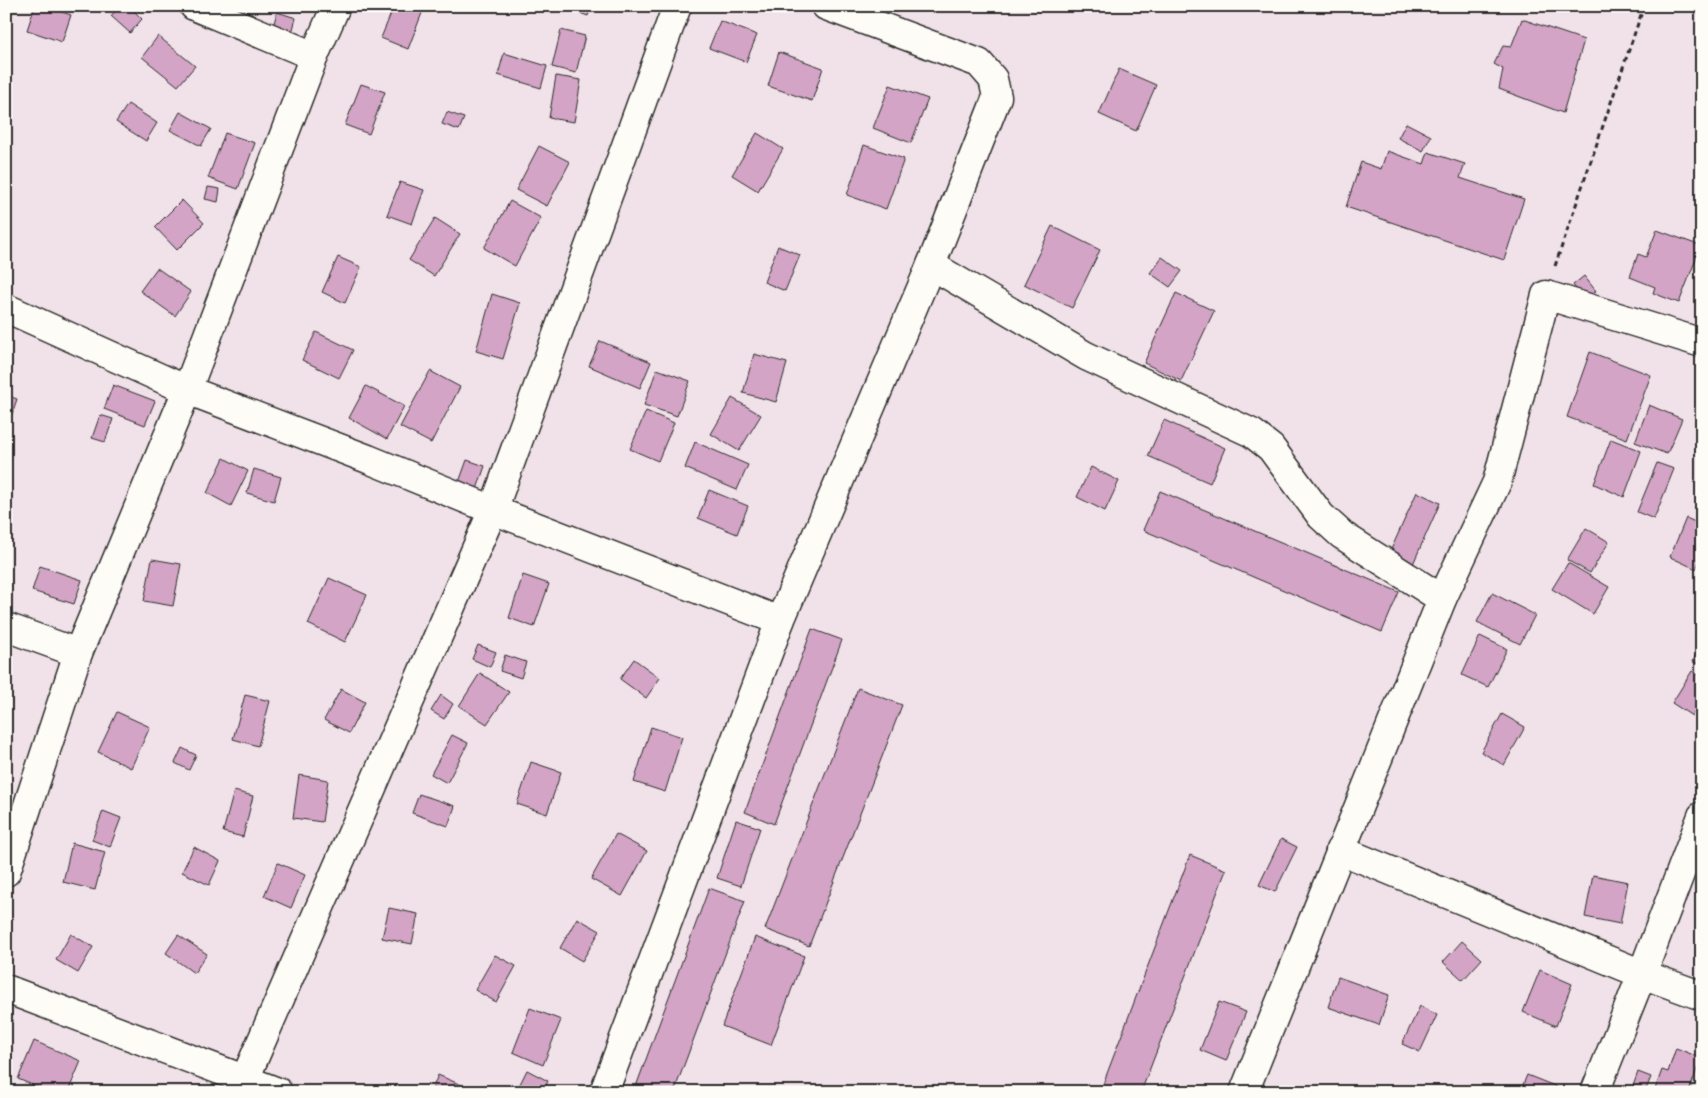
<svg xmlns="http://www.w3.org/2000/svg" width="1708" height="1098" viewBox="0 0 1708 1098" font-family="'Indie Flower',sans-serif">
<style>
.building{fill:#d3a4c5;stroke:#2b2b2b}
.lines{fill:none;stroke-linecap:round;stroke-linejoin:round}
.minor-casing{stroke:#2b2b2b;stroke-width:31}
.path{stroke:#2b2b2b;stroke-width:3;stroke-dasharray:5 4;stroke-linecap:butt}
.minor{stroke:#fdfcf7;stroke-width:28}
</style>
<rect width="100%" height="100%" fill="#f0e2e8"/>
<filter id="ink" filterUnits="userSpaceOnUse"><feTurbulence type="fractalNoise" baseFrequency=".02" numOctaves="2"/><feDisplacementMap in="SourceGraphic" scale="10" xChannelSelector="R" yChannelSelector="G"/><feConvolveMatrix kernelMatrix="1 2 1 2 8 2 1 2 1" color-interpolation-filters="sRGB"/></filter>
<g filter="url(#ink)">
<g class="building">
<polygon points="35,6 45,6 71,15 62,42 27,30"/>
<polygon points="119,6 129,6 142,19 130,33 111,16"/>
<polygon points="394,6 406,6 422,13 408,49 381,38"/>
<polygon points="560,6 591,6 588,16"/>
<polygon points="277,12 296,18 292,33 273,27"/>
<polygon points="1522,19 1584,40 1563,113 1499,89 1503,69 1494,64 1503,46 1511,47"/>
<polygon points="720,21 757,35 746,62 709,48"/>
<polygon points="561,30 585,36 576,73 552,67"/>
<polygon points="158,36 195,66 178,86 142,57"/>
<polygon points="779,52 823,68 812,101 768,86"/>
<polygon points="504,53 547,66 541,88 498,75"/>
<polygon points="1119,69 1156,85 1136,131 1099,114"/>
<polygon points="556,76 581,80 574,122 549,118"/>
<polygon points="361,84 385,92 369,134 345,125"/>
<polygon points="890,85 928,99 911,143 873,128"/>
<polygon points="128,104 157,123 146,141 116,122"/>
<polygon points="180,112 211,129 201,146 170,130"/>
<polygon points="447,112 464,118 459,130 442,124"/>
<polygon points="1406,123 1431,136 1423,151 1398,138"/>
<polygon points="225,133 255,143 238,189 208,178"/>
<polygon points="757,133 783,149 758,191 732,175"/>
<polygon points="864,145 904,159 886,209 847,195"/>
<polygon points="539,146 570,162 547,206 516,190"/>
<polygon points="1387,151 1424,164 1428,152 1465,164 1460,178 1524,199 1504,260 1346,207 1361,162 1381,169"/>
<polygon points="400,182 424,190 412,224 387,215"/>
<polygon points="208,187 220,189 218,202 205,199"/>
<polygon points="182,200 204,223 177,250 155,227"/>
<polygon points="510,201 541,218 515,266 484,248"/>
<polygon points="435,218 460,234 434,276 409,260"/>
<polygon points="1052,226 1100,250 1072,308 1024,284"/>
<polygon points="1657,230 1701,246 1679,303 1653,293 1655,287 1630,277 1638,254 1646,257"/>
<polygon points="778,246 800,255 785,291 764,282"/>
<polygon points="338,257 361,267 345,303 322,292"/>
<polygon points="1162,257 1182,271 1170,287 1150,273"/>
<polygon points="157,268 191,292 175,316 140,291"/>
<polygon points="1584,276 1596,291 1585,300 1573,285"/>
<polygon points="1176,293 1214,311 1181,381 1144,363"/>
<polygon points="492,294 520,303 503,359 476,351"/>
<polygon points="316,332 353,350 339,378 302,360"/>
<polygon points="600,341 651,362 640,388 589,366"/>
<polygon points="1590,352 1651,375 1627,439 1567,417"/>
<polygon points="754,354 787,363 776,402 743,393"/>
<polygon points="657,369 690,381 677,416 644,405"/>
<polygon points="430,371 460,387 431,443 400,427"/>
<polygon points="113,385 155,401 145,425 104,409"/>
<polygon points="366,386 404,406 387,439 349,418"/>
<polygon points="6,395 17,399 6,431"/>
<polygon points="732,398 761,415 739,451 711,434"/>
<polygon points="1649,405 1682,419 1667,454 1635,442"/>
<polygon points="646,411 674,423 658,461 630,449"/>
<polygon points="100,415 113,419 105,442 92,438"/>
<polygon points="1164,420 1225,448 1210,483 1148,456"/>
<polygon points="1611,439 1641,451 1624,497 1594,484"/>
<polygon points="695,442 748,465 737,490 685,468"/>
<polygon points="224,458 248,471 231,506 207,493"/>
<polygon points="467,460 485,466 476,492 458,485"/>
<polygon points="1657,463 1674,469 1654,519 1637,512"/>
<polygon points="1091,467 1119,481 1105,511 1077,497"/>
<polygon points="254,469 281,477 274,501 247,493"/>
<polygon points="709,490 748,506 737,534 698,518"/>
<polygon points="1160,491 1399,592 1382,632 1143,530"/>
<polygon points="1417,492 1440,503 1413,564 1389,554"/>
<polygon points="1686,518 1702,525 1702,555 1696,569 1670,557"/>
<polygon points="1586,528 1609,542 1590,573 1567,560"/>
<polygon points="152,559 181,564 173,606 144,601"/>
<polygon points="1568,563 1609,587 1593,614 1552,589"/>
<polygon points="40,566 82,580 74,604 32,591"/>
<polygon points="523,575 549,584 534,627 509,618"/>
<polygon points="329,578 367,595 345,642 308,624"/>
<polygon points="1492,593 1535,615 1520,644 1477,622"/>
<polygon points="812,629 842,640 774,824 745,812"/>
<polygon points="1480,636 1507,649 1488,687 1462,675"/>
<polygon points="1702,638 1702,665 1693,662"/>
<polygon points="478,645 496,652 490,667 472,659"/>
<polygon points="505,655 526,662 521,678 500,671"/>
<polygon points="634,659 660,678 646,698 620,679"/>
<polygon points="1692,671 1702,677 1702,701 1692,716 1672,703"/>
<polygon points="480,673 509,692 487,724 459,706"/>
<polygon points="858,688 902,705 809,946 765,929"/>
<polygon points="341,689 365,702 349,733 324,720"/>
<polygon points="245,695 270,701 258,746 233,739"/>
<polygon points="441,695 453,704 444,719 431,711"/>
<polygon points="117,712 150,727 131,768 98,752"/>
<polygon points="1502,714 1525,727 1504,765 1481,752"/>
<polygon points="651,727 682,737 665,792 634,782"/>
<polygon points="452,735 468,743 447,783 431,774"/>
<polygon points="182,748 196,755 189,770 175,763"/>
<polygon points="531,762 561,772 547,814 517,804"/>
<polygon points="299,775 328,780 322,822 293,818"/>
<polygon points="234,791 253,796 243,837 223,832"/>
<polygon points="419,794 455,806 448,826 412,813"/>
<polygon points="103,811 121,818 110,847 92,840"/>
<polygon points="736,820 760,828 741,886 717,878"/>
<polygon points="616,834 647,851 622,896 591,879"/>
<polygon points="1281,839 1297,847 1275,892 1259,885"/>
<polygon points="72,843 105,852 95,890 63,882"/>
<polygon points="194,847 220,861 209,885 182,872"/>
<polygon points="1190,855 1226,870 1141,1092 1100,1092"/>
<polygon points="278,863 305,875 291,908 264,896"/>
<polygon points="1593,875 1628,882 1620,924 1585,917"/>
<polygon points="709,888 745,901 674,1092 634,1092"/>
<polygon points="389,908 418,914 412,944 382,938"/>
<polygon points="577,918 600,931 582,961 560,948"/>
<polygon points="71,934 93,947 78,973 56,960"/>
<polygon points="178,935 207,954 194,973 166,953"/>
<polygon points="755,937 804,956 771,1045 722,1026"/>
<polygon points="1462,941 1482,959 1463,980 1443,962"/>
<polygon points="495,955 516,966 496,1002 475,990"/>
<polygon points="1540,970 1572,984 1556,1026 1523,1012"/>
<polygon points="1338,977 1389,995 1379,1025 1328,1007"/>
<polygon points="1219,1002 1246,1012 1226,1061 1200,1050"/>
<polygon points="1420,1006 1437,1015 1420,1052 1402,1044"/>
<polygon points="530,1008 561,1020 543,1065 513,1052"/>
<polygon points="1702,1028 1702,1040 1698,1038"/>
<polygon points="34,1041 81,1061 68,1092 49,1092 18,1079"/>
<polygon points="1676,1048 1701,1058 1689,1092 1654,1092 1662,1070 1668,1072"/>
<polygon points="527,1070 548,1081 543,1092 516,1092"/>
<polygon points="1638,1072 1651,1077 1645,1092 1632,1089"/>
<polygon points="438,1075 478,1092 431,1092"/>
<polygon points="1527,1075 1557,1087 1556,1092 1520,1092"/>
</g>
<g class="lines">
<defs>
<g id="minor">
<polyline points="194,6 314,56"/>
<polyline points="931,265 1086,356 1252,433 1271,448 1321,516 1342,535 1442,599"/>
<polyline points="6,308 187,390 368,459 493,510 780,621"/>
<polyline points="6,627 78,653"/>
<polyline points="1340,850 1642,974 1702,996"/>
<polyline points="6,872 78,653 187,390 314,56 336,6"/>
<polyline points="6,989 278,1092"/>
<polyline points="245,1079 493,510 677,6"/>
<polyline points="604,1092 780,621 931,265 997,97 993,79 979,63 826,6"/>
<polyline points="1244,1092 1442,599 1497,482 1546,295 1702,343"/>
<polyline points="1595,1092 1642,974 1702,816"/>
</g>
</defs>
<use href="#minor" class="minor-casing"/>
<polyline class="path" points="1555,266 1644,6"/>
<use href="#minor" class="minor"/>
</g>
</g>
<rect width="1708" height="1098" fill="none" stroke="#fdfcf7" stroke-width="25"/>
<rect x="12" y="12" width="1683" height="1073" fill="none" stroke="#2b2b2b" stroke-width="2" filter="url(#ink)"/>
</svg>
